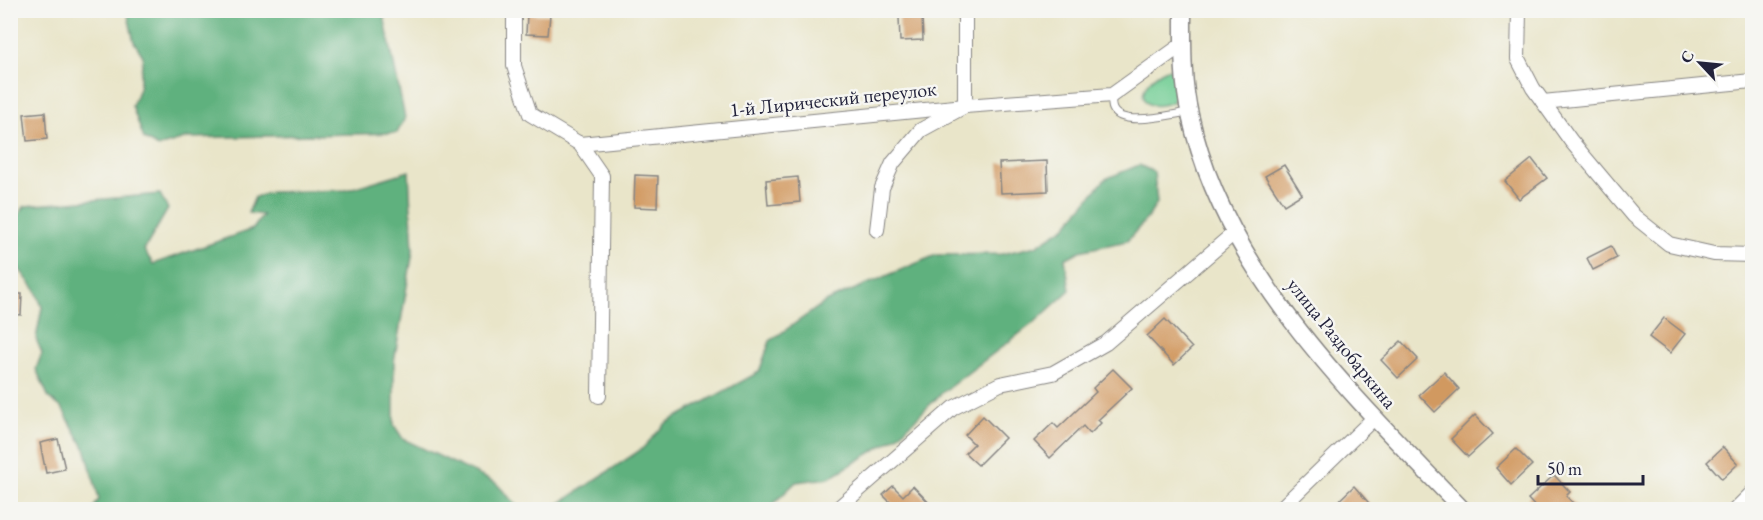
<svg xmlns="http://www.w3.org/2000/svg" width="1763" height="520" viewBox="0 0 1763 520" font-family="'EB Garamond',serif">
<style>
.green{fill:#73ce95;stroke:#4a7868;stroke-width:1.5}
.forest{fill:#5eb17e;stroke:#406a5c;stroke-width:1.5}
.building{fill:#d19960}
.lines{fill:none;stroke-linecap:round;stroke-linejoin:round}
.service-casing{stroke:#868482;stroke-width:9}
.minor-casing{stroke:#868482;stroke-width:16}
.tertiary-casing{stroke:#868482;stroke-width:19}
.service{stroke:#fff;stroke-width:7}
.minor{stroke:#fff;stroke-width:14}
.tertiary{stroke:#fff;stroke-width:16}
.labels{text-anchor:middle;stroke-width:5;stroke-linejoin:round;paint-order:stroke}
.street-label{font-size:20px;fill:#22223b;stroke:#f6f6f2}
</style>
<rect width="100%" height="100%" fill="#f6f6f2"/>
<filter id="ink" filterUnits="userSpaceOnUse"><feTurbulence type="fractalNoise" baseFrequency=".0167" numOctaves="2"/><feDisplacementMap in="SourceGraphic" scale="12" xChannelSelector="R" yChannelSelector="G"/><feConvolveMatrix kernelMatrix="1 2 1 2 8 2 1 2 1" color-interpolation-filters="sRGB"/></filter>
<filter id="wash" filterUnits="userSpaceOnUse"><feTurbulence type="fractalNoise" baseFrequency=".008" numOctaves="4" result="noise"/><feDisplacementMap in="SourceGraphic" scale="24" xChannelSelector="R" yChannelSelector="G"/><feGaussianBlur stdDeviation="1.35" result="paint"/><feColorMatrix in="noise" values="0 0 0 0 0 0 0 0 0 0 0 0 0 0 0 0 0 1.4 0 .05"/><feComposite in="paint" operator="in"/></filter>
<g filter="url(#wash)">
<rect width="100%" height="100%" fill="#e9e5c9"/>
<path class="green" d="M 1167,69 L 1174,70 L 1176,91 L 1173,102 C 1134,116 1135,83 1167,69 Z"/>
<g class="forest">
<polygon points="127,11 383,11 405,118 397,133 188,138 158,147 144,139 132,106 139,88 143,56 134,42"/>
<polygon points="1139,165 1154,172 1157,203 1149,216 1127,241 1080,251 1065,259 1070,290 1036,321 943,392 897,437 829,478 796,482 768,509 545,509 559,504 642,449 666,423 759,372 770,341 827,301 936,255 1002,254 1036,246 1065,227 1105,179"/>
<polygon points="409,171 413,251 394,362 394,425 403,439 496,483 520,509 93,509 99,499 86,451 62,408 49,398 36,369 42,353 36,339 42,307 36,291 11,258 11,225 25,206 160,194 168,209 144,250 153,264 253,229 263,215 248,213 255,197 271,192 346,190"/>
</g>
<g id="blocks">
<g class="building">
<polygon points="527,14 550,15 548,35 526,34"/>
<polygon points="899,17 922,17 923,40 900,41"/>
<polygon points="45,112 47,139 27,141 24,114"/>
<polygon points="1532,159 1547,178 1519,199 1505,181"/>
<polygon points="1047,161 1048,191 1001,193 999,163"/>
<polygon points="1284,165 1302,194 1284,205 1265,176"/>
<polygon points="635,175 658,176 657,208 634,207"/>
<polygon points="798,177 800,202 768,205 766,180"/>
<polygon points="1611,246 1617,258 1593,270 1587,258"/>
<polygon points="10,294 22,294 21,315 10,314"/>
<polygon points="1664,318 1685,334 1670,353 1649,337"/>
<polygon points="1165,319 1192,348 1174,365 1147,336"/>
<polygon points="1401,341 1418,359 1398,378 1381,360"/>
<polygon points="1113,369 1132,388 1098,420 1101,423 1090,434 1083,426 1050,458 1034,441 1053,423 1058,428 1096,392 1093,388"/>
<polygon points="1444,372 1459,389 1435,412 1419,395"/>
<polygon points="1475,415 1493,434 1468,457 1451,439"/>
<polygon points="983,416 1005,438 978,465 965,453 974,444 965,435"/>
<polygon points="58,439 65,469 46,473 40,443"/>
<polygon points="1723,447 1738,464 1722,479 1707,462"/>
<polygon points="1516,449 1532,465 1511,485 1496,468"/>
<polygon points="1554,475 1570,492 1566,496 1580,510 1538,510 1528,499"/>
<polygon points="893,486 903,496 913,486 936,510 898,510 883,495"/>
<polygon points="1354,486 1375,510 1329,510"/>
</g>
</g>
</g>
<g filter="url(#ink)">
<use href="#blocks" fill-opacity="0" stroke="#868482" stroke-width="1.5"/>
<g class="lines">
<defs>
<path id="service" d="M 1112,95 C 1112,98 1111,105 1113,109 C 1121,128 1172,114 1189,112"/>
<g id="minor">
<polyline points="514,10 514,66 530,114 580,144 965,106 1112,95 1183,44"/>
<polyline points="1519,10 1518,59 1533,88 1571,141 1634,216 1669,244 1714,254 1752,255"/>
<polyline points="1543,102 1752,81"/>
<polyline points="580,144 602,176 599,396"/>
<polyline points="877,230 882,188 893,163 921,130 965,106 965,10"/>
<polyline points="836,510 953,408 1000,384 1053,373 1106,343 1234,233"/>
<polyline points="1279,510 1375,417"/>
<polyline points="1735,510 1752,493"/>
</g>
<path id="tertiary" d="M 1183,10 C 1183,44 1182,81 1190,115 C 1225,275 1353,395 1463,510"/>
</defs>
<use href="#service" class="service-casing"/>
<use href="#minor" class="minor-casing"/>
<use href="#tertiary" class="tertiary-casing"/>
<use href="#service" class="service"/>
<use href="#minor" class="minor"/>
<use href="#tertiary" class="tertiary"/>
</g>
</g>
<g class="labels">
<g class="street-label">
<text transform="translate(833 99) rotate(-6)" y="7">1-й Лирический переулок</text>
<text transform="translate(1342 343) rotate(51)" y="7">улица Раздобаркина</text>
</g>
</g>
<rect width="1763" height="520" fill="none" stroke="#f6f6f2" stroke-width="36"/>
<g transform="translate(1700 63) rotate(296)" stroke="#f6f6f2" stroke-width="4.5" paint-order="stroke">
<path d="M0-4.5L10 22L0 15L-10 22Z" fill="#22223b"/>
<text y="-9" font-size="16" font-weight="bold" text-anchor="middle" fill="#22223b">С</text>
</g>
<path d="M1538 475v9h105v-9" fill="none" stroke="#22223b" stroke-width="3"/>
<text x="1547" y="475" font-size="18" fill="#22223b" stroke="#f6f6f2" stroke-width="4.5" paint-order="stroke">50 m</text>
</svg>
